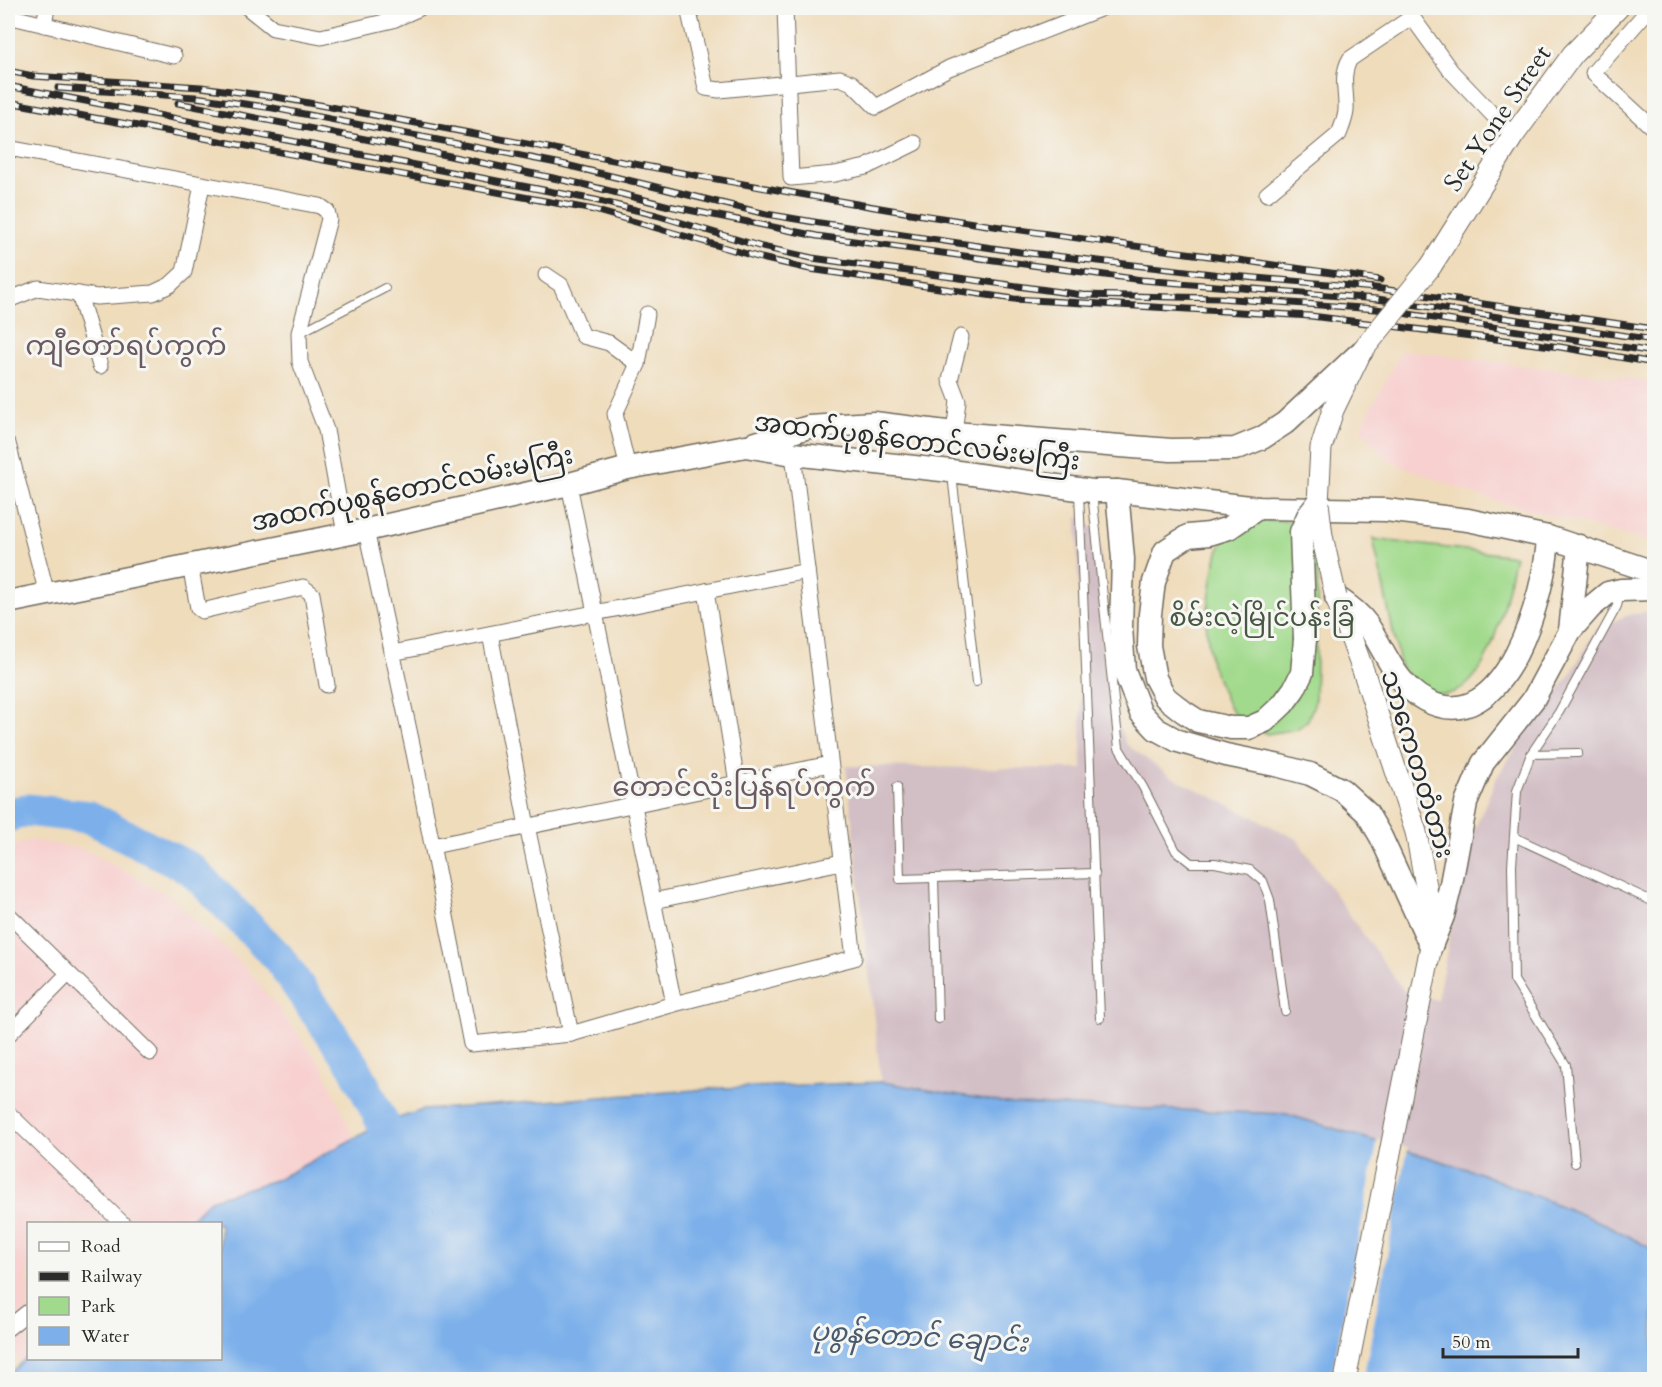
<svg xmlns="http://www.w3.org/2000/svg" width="1662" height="1387" viewBox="0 0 1662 1387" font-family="Cardo,'Noto Sans Myanmar',serif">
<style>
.built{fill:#f7d0cf}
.industrial{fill:#d2bec5}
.green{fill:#a1da8c;stroke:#66825c;stroke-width:1.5}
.water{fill:#7db0ea;stroke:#546e8a;stroke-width:1.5}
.pier{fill:#efdcbb}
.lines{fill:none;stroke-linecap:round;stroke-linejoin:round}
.river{stroke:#7db0ea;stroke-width:33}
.service-casing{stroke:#70695d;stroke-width:10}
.minor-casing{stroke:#70695d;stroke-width:17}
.secondary-casing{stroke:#70695d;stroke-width:23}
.primary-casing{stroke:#70695d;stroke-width:25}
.service{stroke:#fff;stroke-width:8}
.minor{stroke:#fff;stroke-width:15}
.secondary{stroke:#fff;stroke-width:21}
.primary{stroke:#fff;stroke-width:22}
.rail-casing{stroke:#2b2b2b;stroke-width:7}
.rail{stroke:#f6f6f2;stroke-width:4.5;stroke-dasharray:14;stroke-linecap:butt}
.secondary-bridge-casing{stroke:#70695d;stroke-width:23;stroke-linecap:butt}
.primary-bridge-casing{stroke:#70695d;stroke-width:25;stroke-linecap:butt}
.secondary-bridge{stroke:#fff;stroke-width:21}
.primary-bridge{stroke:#fff;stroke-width:22}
.labels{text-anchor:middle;stroke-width:6;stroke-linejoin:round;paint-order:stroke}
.street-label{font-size:26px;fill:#2b2b2b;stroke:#f6f6f2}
.park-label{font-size:26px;fill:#485743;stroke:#f6f6f2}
.water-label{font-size:27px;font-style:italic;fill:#485a6e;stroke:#f6f6f2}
.quarter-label{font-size:28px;fill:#6a5a61;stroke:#f6f6f2}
</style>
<rect width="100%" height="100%" fill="#f6f6f2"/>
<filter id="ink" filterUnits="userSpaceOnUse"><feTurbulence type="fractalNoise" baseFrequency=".0167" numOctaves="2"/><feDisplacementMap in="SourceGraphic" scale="12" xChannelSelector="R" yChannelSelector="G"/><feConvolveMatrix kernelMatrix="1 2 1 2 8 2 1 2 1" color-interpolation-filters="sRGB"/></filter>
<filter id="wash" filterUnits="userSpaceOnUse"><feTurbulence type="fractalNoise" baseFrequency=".008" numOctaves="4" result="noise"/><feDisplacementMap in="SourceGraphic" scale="24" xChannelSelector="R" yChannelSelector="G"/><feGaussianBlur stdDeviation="1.35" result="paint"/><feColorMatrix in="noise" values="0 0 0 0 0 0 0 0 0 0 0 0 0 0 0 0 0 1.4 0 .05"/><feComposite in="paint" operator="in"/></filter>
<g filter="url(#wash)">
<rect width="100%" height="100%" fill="#efdcbb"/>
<g class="built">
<polygon points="1402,350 1654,382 1654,543 1479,496 1389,461 1360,428"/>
<polygon points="30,840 84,849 169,896 250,972 322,1066 354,1138 278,1179 210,1200 187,1223 28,1224 28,1356 21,1362 8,1348 8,848"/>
</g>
<polygon class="industrial" points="1077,516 1098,532 1103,574 1100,628 1109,702 1126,744 1170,776 1297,839 1324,879 1406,994 1437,1000 1458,895 1473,833 1496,779 1526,732 1572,672 1595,630 1625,616 1654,610 1654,1250 1607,1225 1477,1172 1013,1104 881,1082 846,766 1082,769"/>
<g class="green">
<polygon points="1235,519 1319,522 1315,701 1308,720 1297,729 1267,734 1239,720 1228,705 1211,664 1206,623 1213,573 1218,552"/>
<path d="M 1373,539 L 1515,556 C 1505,594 1494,687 1446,694 C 1440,695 1430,693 1423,692 L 1401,668 Z"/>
</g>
<polygon class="water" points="881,1082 1013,1104 1286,1114 1477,1172 1607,1225 1654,1250 1654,1379 8,1380 8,1375 28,1356 28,1358 220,1358 220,1224 187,1223 210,1200 278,1179 383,1123 423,1110 723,1088"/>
<polygon class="pier" points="1378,1139 1408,1148 1363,1380 1331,1379"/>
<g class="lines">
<polyline class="river" points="8,816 26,810 89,817 191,869 277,956 354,1066 403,1163"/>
</g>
</g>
<g filter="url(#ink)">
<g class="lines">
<defs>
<g id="service">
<polyline points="301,332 385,288"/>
<polyline points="952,475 976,682"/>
<polyline points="1079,492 1100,1018"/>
<polyline points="1092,493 1119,748 1143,787 1176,851 1191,863 1215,863 1250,870 1263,881 1270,900 1285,1011"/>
<polyline points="1531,754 1578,753"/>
<polyline points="897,787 900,879 1095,873"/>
<polyline points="1514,837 1654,902"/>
<polyline points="934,878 938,1019"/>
<polyline points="1575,1163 1566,1065 1514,980 1512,866 1517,791 1531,754 1559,712 1617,606 1620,594"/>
</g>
<g id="minor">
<polyline points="248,8 273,28 321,37 393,20 420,8"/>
<polyline points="688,8 706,88 719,90 840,78 852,83 876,107 949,68 1102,8"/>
<polyline points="785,8 791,178 835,174 866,167 915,143"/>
<polyline points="1408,8 1412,17 1451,71 1513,136"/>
<polyline points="1650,8 1593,73 1654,129"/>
<polyline points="8,16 174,56"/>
<polyline points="44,25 47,8"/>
<polyline points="8,148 320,206 327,211 329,219 299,333 300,362 326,430 345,534"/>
<path d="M 1267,194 L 1339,134 C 1342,126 1345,120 1346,111 C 1347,93 1340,76 1350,59 L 1412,17"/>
<polyline points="546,275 561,285 583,336 609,343 638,364"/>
<polyline points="79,294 100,366"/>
<polyline points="8,300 38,288 97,297 153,293 170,285 184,272 202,185"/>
<polyline points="954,433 958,401 950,380 961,337"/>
<polyline points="8,444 47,594"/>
<polyline points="628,468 615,414 638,364 647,314"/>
<polyline points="569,484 674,1004"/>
<polyline points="366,530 415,758 471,1044 571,1034 674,1004 854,958 793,454"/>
<polyline points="190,565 198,608 202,611 303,587 312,594 327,685"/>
<polyline points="706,591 737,783"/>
<polyline points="490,634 527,826 571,1034"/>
<polyline points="392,653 807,571"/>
<polyline points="433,846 830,764"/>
<polyline points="653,901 842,862"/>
<polyline points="8,914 150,1053"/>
<polyline points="8,1035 68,974"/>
<polyline points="8,1113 123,1224"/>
<polyline points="8,1328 28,1312"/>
</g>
<g id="secondary">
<polyline points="1431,266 1513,136 1573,54 1618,8"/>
<polyline points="1318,503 1321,448 1333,410 1359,356"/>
<polyline points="1336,597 1364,673 1416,832 1426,886 1431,946 1345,1380"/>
</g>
<g id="primary">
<polyline points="753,444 809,427 874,423 954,433 1171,450 1235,449 1262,438 1285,423 1361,352"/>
<polyline points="1117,491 1123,559 1121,627 1124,670 1141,713 1156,729 1178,741 1226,755 1280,766 1310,774 1342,790 1367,813 1381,837 1431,946"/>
<polyline points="1258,508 1229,528 1209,534 1188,536 1165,551 1154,582 1150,614 1149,646 1155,678 1165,697 1184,712 1198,721 1231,728 1249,728 1265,721 1283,704 1294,689 1302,673 1305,639"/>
<path d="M 1336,597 C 1348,605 1359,613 1367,624 C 1385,650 1395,684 1425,700 C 1505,743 1546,591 1548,537"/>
<polyline points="8,602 366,530 569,484 628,468 746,446 793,454 951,471 1092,491 1117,491 1258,508 1386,510 1468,520 1548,537 1654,572"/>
<polyline points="1570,631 1579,546"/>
<polyline points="1431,946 1443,916 1451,884 1466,803 1483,763 1533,700 1570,631 1591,607 1608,593 1621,590 1654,589"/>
</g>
</defs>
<use href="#service" class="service-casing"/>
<use href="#minor" class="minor-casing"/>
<use href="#secondary" class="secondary-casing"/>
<use href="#primary" class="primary-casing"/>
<use href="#service" class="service"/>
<use href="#minor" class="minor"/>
<use href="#secondary" class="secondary"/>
<use href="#primary" class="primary"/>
<defs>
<g id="rail">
<path d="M 8,71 L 33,76 L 201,87 L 276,97 C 468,132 659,170 851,203 C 1027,234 1204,254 1380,280"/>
<polyline points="8,86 595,200 656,215 762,247 812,258 1083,295 1219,298 1376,309 1654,352"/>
<polyline points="58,88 195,97 273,108 562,164 766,214 820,223 1020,252 1221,275 1375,288 1654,329"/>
<polyline points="8,102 594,210 761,258 810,269 1014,299 1311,316 1560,347 1654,363"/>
<polyline points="178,103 417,149 586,185 669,206 817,236 1142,280 1377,299 1654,340"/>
</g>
</defs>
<use href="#rail" class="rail-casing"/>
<use href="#rail" class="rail"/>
<defs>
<g id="secondary-bridge">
<polyline points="1361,352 1431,266"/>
<polyline points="1318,503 1322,536 1336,597"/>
</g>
<polyline id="primary-bridge" points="1305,639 1301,532 1308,516 1318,503"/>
</defs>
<use href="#secondary-bridge" class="secondary-bridge-casing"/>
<use href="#primary-bridge" class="primary-bridge-casing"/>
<use href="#secondary-bridge" class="secondary-bridge"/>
<use href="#primary-bridge" class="primary-bridge"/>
</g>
</g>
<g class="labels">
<g class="street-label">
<text transform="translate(1497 118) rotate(-56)" y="9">Set Yone Street</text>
<text transform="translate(917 441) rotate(7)" y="9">အထက်ပုစွန်တောင်လမ်းမကြီး</text>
<text transform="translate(412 488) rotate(-12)" y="9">အထက်ပုစွန်တောင်လမ်းမကြီး</text>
<text transform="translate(1418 764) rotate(73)" y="9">သာကေတတံတား</text>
</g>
<g class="park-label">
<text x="1262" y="626">စိမ်းလဲ့မြိုင်ပန်းခြံ</text>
</g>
<g class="water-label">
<text transform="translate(919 1337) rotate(3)" y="9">ပုစွန်တောင် ချောင်း</text>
</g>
<g class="quarter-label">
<text x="126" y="355">ကျီတော်ရပ်ကွက်</text>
<text x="744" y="796">တောင်လုံးပြန်ရပ်ကွက်</text>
</g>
</g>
<rect width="1662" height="1387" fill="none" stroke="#f6f6f2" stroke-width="30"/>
<rect x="27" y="1222" width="195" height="138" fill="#f6f6f2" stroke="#a5a5a2" stroke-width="1.5"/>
<rect x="39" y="1242" width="30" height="9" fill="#ffffff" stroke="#a5a5a2" stroke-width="1.5"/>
<text x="81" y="1252" font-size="18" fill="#2b2b2b">Road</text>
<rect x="39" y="1272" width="30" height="9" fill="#2b2b2b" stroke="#a5a5a2" stroke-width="1.5"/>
<text x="81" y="1282" font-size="18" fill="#2b2b2b">Railway</text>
<rect x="39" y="1297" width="30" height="18" fill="#a1da8c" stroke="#a5a5a2" stroke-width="1.5"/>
<text x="81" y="1312" font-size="18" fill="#2b2b2b">Park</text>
<rect x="39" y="1327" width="30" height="18" fill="#7db0ea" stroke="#a5a5a2" stroke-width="1.5"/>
<text x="81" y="1342" font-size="18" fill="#2b2b2b">Water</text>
<path d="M1443 1348v9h135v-9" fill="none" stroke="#2b2b2b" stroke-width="3"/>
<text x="1452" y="1348" font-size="18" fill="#2b2b2b" stroke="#f6f6f2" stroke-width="4.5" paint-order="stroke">50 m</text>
</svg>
